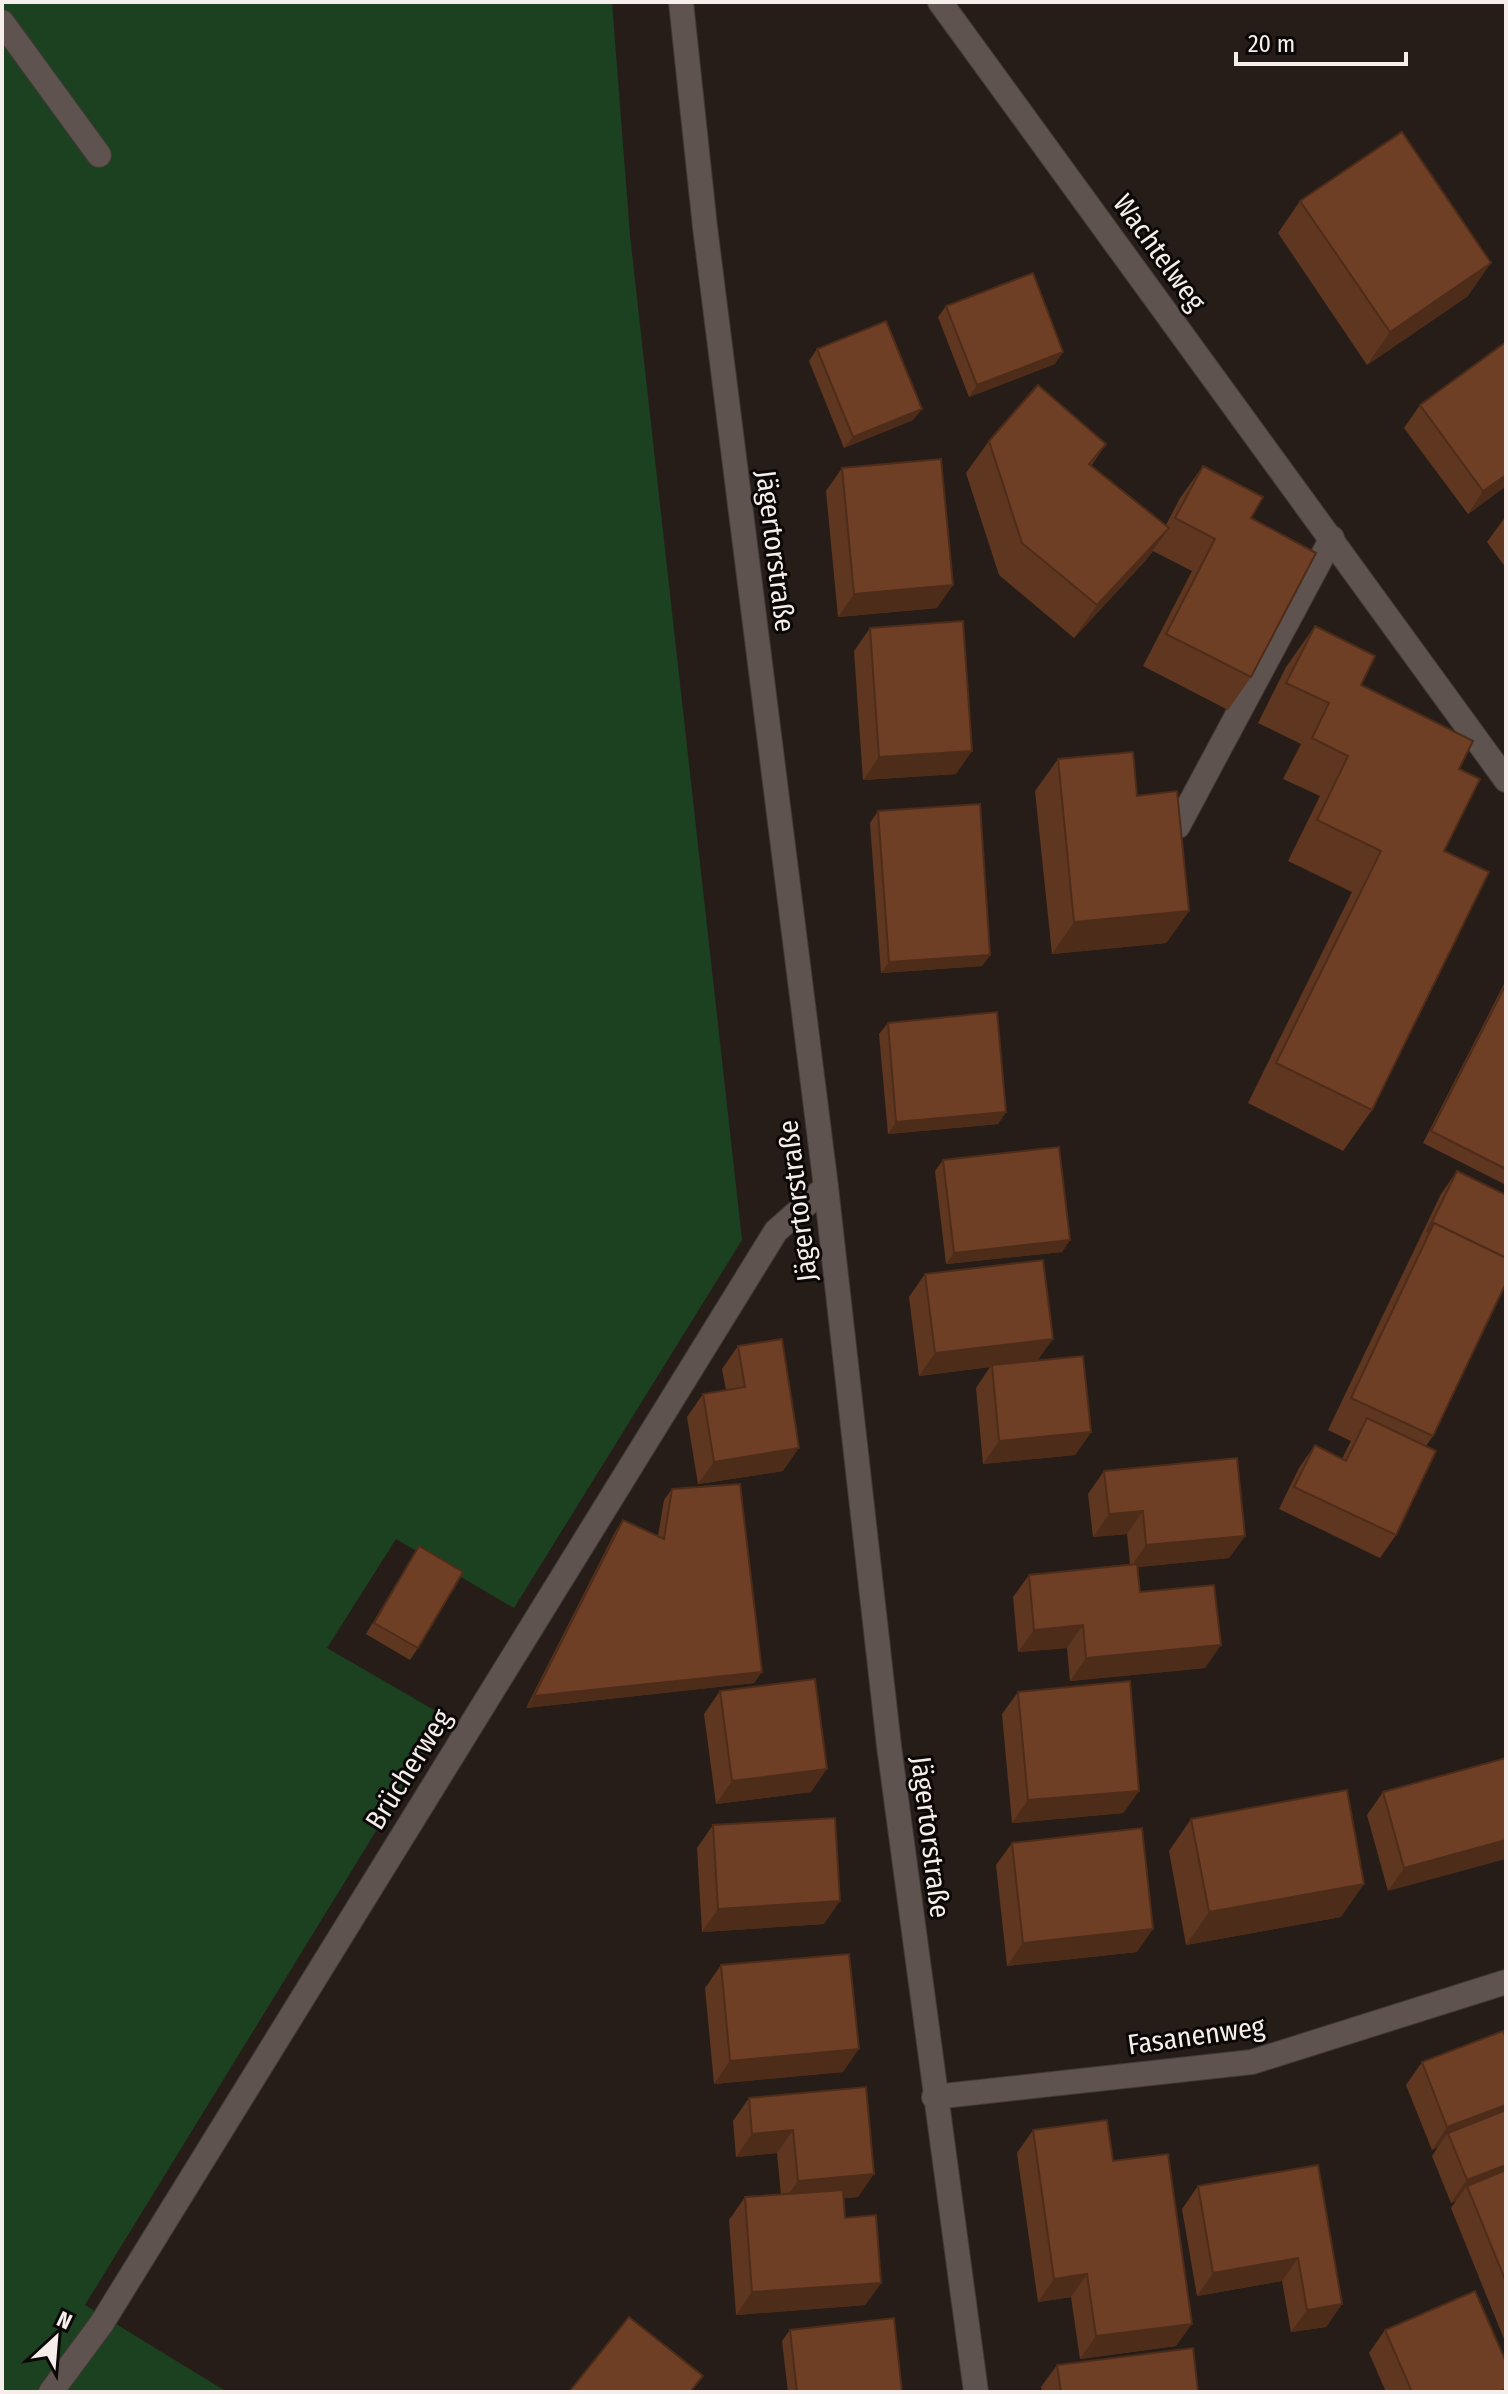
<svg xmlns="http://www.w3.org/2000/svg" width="1508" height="2394" viewBox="0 0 1508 2394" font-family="'Fira Sans Condensed',sans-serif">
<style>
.green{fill:#1b4120}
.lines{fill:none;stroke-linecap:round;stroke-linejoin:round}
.minor-casing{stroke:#423a37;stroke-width:26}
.minor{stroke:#5e534e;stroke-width:24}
.wall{fill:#5f3620}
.shaded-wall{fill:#4e2c1a}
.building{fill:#6f3f25;stroke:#4e2c1a;stroke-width:2}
.labels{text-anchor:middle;stroke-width:6;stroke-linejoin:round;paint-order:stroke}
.street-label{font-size:28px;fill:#f5eeeb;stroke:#0c0807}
</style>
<rect width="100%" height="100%" fill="#271d18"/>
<polygon class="green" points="2,2 612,2 630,235 742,1240 514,1608 396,1539 327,1648 446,1717 85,2305 227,2392 2,2392"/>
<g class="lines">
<defs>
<g id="minor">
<polyline points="681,2 705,227 826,1187 889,1746 976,2392"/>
<polyline points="940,2 1506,780"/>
<polyline points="2,22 99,155"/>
<polyline points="1178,826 1332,538"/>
<polyline points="934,2097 1252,2062 1506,1982"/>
<polyline points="51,2392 102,2323 776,1231 826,1187"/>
</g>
</defs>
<use href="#minor" class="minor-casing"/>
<use href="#minor" class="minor"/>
</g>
<g class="wall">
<polygon points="1300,201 1468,296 1367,365 1278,233"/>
<polygon points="946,306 1055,364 969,397 938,317"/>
<polygon points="817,349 913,420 844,448 809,361"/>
<polygon points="1420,405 1506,486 1468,514 1404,428"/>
<polygon points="989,441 1106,444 1091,466 1166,525 1180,498 1203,466 1251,518 1251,677 1228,710 1143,666 1192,571 1153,551 1146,560 1074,638 999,575 966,473"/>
<polygon points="842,468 937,608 838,617 826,491"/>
<polygon points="1506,516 1506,568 1487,542"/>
<polygon points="1315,626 1361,685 1459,769 1444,851 1372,1110 1343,1151 1248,1103 1352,892 1288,861 1320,796 1283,779 1301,744 1258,723 1286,667"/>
<polygon points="870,628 956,774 863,780 854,651"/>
<polygon points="1058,759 1137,796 1189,911 1166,943 1052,954 1035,791"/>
<polygon points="878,811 990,955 982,966 881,973 870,823"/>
<polygon points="1506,980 1506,1185 1423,1143"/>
<polygon points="888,1023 1006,1112 998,1124 888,1134 879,1034"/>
<polygon points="943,1160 1070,1240 1062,1252 946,1264 935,1171"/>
<polygon points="1457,1171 1433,1436 1426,1446 1396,1535 1380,1558 1279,1509 1299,1468 1315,1445 1342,1459 1351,1441 1328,1430 1441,1194"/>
<polygon points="925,1274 1038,1361 1091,1432 1075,1455 983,1464 976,1388 990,1367 919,1376 909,1297"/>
<polygon points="738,1346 783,1471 698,1484 687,1417 703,1394 726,1390 722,1369"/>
<polygon points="1104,1471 1245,1536 1229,1558 1138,1567 1140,1592 1205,1668 1070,1681 1067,1648 1018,1652 1013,1597 1029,1575 1130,1564 1127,1534 1093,1537 1088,1494"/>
<polygon points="672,1489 754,1683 526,1708 615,1532 623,1520 658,1536 664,1500"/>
<polygon points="419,1546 418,1648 410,1660 366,1634"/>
<polygon points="720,1691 811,1792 716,1804 704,1714"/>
<polygon points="1018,1692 1139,1791 1123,1813 1012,1823 1002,1714"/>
<polygon points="1506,1758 1388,1891 1367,1815 1383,1792"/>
<polygon points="1191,1819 1341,1917 1186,1945 1169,1851"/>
<polygon points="713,1825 824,1924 702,1932 697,1848"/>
<polygon points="1012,1843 1137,1952 1007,1966 996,1865"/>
<polygon points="721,1965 843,2072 714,2084 705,1988"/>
<polygon points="1506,2038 1506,2338 1504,2339 1451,2208 1456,2201 1451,2203 1432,2156 1438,2147 1432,2150 1406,2085 1422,2062"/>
<polygon points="866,2087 858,2197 843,2198 845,2218 881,2283 865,2305 736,2315 729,2220 745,2197 781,2195 777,2153 736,2157 733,2121 749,2098"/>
<polygon points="1033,2130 1113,2161 1176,2346 1080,2359 1071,2297 1038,2302 1017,2153"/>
<polygon points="1318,2165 1342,2304 1326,2327 1291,2332 1282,2281 1197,2296 1182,2209 1198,2186"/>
<polygon points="790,2330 902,2392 788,2392 782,2341"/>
<polygon points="1385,2330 1506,2392 1386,2392 1369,2353"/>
<polygon points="1057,2365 1198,2392 1042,2392 1041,2387"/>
</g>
<g class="shaded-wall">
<polygon points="1491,263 1468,296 1367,365 1390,332"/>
<polygon points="1063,352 1055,364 969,397 977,385"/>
<polygon points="922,409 913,420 844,448 853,437"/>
<polygon points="1506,475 1506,486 1468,514 1483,491"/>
<polygon points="1169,528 1146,560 1074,638 1097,605"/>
<polygon points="953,585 937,608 838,617 854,594"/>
<polygon points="972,751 956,774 863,780 879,757"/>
<polygon points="1189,911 1166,943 1052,954 1074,922"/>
<polygon points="990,955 982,966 881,973 889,962"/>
<polygon points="1006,1112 998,1124 888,1134 896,1122"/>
<polygon points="1070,1240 1062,1252 946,1264 954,1253"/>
<polygon points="1053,1339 1037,1361 992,1365 990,1367 919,1376 935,1353"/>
<polygon points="1091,1432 1075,1455 983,1464 999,1441"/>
<polygon points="799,1448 783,1471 698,1484 714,1462"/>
<polygon points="1143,1511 1127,1534 1093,1537 1109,1514"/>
<polygon points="1245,1536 1229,1558 1130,1568 1146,1545"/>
<polygon points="1083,1625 1067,1648 1018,1652 1034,1630"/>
<polygon points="1221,1645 1205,1668 1070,1681 1086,1658"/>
<polygon points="762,1672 754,1683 526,1708 534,1696"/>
<polygon points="827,1769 811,1792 716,1804 732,1781"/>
<polygon points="1139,1791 1123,1813 1012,1823 1028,1800"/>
<polygon points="1506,1840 1506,1859 1388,1891 1404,1868"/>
<polygon points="1364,1884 1341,1917 1186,1945 1209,1912"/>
<polygon points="840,1901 824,1924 702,1932 718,1909"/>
<polygon points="1153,1929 1137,1952 1007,1966 1023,1943"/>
<polygon points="859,2049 843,2072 714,2084 730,2061"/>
<polygon points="1506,2105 1506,2121 1448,2133 1438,2147 1432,2150 1447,2127"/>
<polygon points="793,2130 777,2153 736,2157 752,2134"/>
<polygon points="1506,2165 1506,2181 1467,2186 1456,2201 1451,2203 1467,2180"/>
<polygon points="874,2174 858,2197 782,2203 798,2181"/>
<polygon points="1298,2258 1282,2281 1197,2296 1213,2273"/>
<polygon points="1087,2274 1071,2297 1038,2302 1054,2279"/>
<polygon points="881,2283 865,2305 736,2315 752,2292"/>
<polygon points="1342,2304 1326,2327 1291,2332 1307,2310"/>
<polygon points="1192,2324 1176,2346 1080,2359 1096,2336"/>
</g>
<g class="building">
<polygon points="1402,132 1491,263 1390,332 1300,201"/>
<polygon points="1033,273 1063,352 977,385 946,306"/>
<polygon points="886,321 922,409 853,437 817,349"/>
<polygon points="1506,342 1506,475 1483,491 1420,405"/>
<polygon points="1038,385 1106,444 1089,464 1169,528 1097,605 1022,543 989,441"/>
<polygon points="941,459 953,585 854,594 842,468"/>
<polygon points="1203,466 1263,497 1251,518 1316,553 1251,677 1166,634 1215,539 1175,518"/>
<polygon points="963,621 972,751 879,757 870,628"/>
<polygon points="1315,626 1375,656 1361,685 1473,741 1459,769 1480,779 1444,851 1489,872 1372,1110 1276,1063 1381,851 1317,820 1348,756 1312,738 1329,703 1286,683"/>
<polygon points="1133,752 1137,796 1177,791 1189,911 1074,922 1058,759"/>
<polygon points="980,804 990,955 889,962 878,811"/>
<polygon points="1506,984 1506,1169 1431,1131"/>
<polygon points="997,1012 1006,1112 896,1122 888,1023"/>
<polygon points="1059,1147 1070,1240 954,1253 943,1160"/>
<polygon points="1457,1171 1506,1195 1506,1258 1434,1223 1427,1232"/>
<polygon points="1434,1223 1506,1258 1506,1283 1433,1436 1351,1398"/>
<polygon points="1043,1260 1053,1339 935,1353 925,1274"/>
<polygon points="782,1339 799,1448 714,1462 703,1394 745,1387 738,1346"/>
<polygon points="1083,1356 1091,1432 999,1441 992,1365"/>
<polygon points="1367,1418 1436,1451 1396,1535 1294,1487 1315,1445 1346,1461"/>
<polygon points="1237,1458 1245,1536 1146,1545 1143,1511 1109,1514 1104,1471"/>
<polygon points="740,1484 762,1672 534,1696 623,1520 664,1539 672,1489"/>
<polygon points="419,1546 463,1572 418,1648 374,1623"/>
<polygon points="1137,1564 1140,1592 1214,1585 1221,1645 1086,1658 1083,1625 1034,1630 1029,1575"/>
<polygon points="815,1679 827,1769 732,1781 720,1691"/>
<polygon points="1130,1681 1139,1791 1028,1800 1018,1692"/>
<polygon points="1506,1758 1506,1840 1404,1868 1383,1792"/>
<polygon points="1347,1790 1364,1884 1209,1912 1191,1819"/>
<polygon points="835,1818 840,1901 718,1909 713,1825"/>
<polygon points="1142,1828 1153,1929 1023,1943 1012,1843"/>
<polygon points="849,1954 859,2049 730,2061 721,1965"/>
<polygon points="1503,2031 1506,2038 1506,2105 1447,2127 1422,2062"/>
<polygon points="866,2087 874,2174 798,2181 793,2130 752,2134 749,2098"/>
<polygon points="1506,2110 1506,2165 1467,2180 1448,2133"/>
<polygon points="1107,2120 1113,2161 1168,2154 1192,2324 1096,2336 1087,2274 1054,2279 1033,2130"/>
<polygon points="1318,2165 1342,2304 1307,2310 1298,2258 1213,2273 1198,2186"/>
<polygon points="1506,2170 1506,2282 1467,2186"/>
<polygon points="843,2190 845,2218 876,2215 881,2283 752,2292 745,2197"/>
<polygon points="1475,2291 1506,2362 1506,2389 1498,2392 1412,2392 1385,2330"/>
<polygon points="629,2317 703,2376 690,2392 569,2392"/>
<polygon points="894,2318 902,2392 797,2392 790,2330"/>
<polygon points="1193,2348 1198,2392 1061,2392 1057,2365"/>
</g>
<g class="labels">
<g class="street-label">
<text transform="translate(1160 252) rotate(54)" y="10">Wachtelweg</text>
<text transform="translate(776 551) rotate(83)" y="10">Jägertorstraße</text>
<text transform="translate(797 1201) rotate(-97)" y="10">Jägertorstraße</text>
<text transform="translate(408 1769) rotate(-58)" y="10">Brücherweg</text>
<text transform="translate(931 1837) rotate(83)" y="10">Jägertorstraße</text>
<text transform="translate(1196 2035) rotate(-8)" y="10">Fasanenweg</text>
</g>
</g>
<rect width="1508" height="2394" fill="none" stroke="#f5eeeb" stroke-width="8"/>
<g transform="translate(56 2338) rotate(26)" stroke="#0c0807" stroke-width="6" paint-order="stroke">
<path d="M0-6L14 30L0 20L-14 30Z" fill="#f5eeeb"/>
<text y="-12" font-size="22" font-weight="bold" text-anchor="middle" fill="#f5eeeb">N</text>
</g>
<path d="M1236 52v12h170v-12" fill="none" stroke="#f5eeeb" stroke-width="4"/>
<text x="1248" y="52" font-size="24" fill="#f5eeeb" stroke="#0c0807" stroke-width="6" paint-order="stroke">20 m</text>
</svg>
